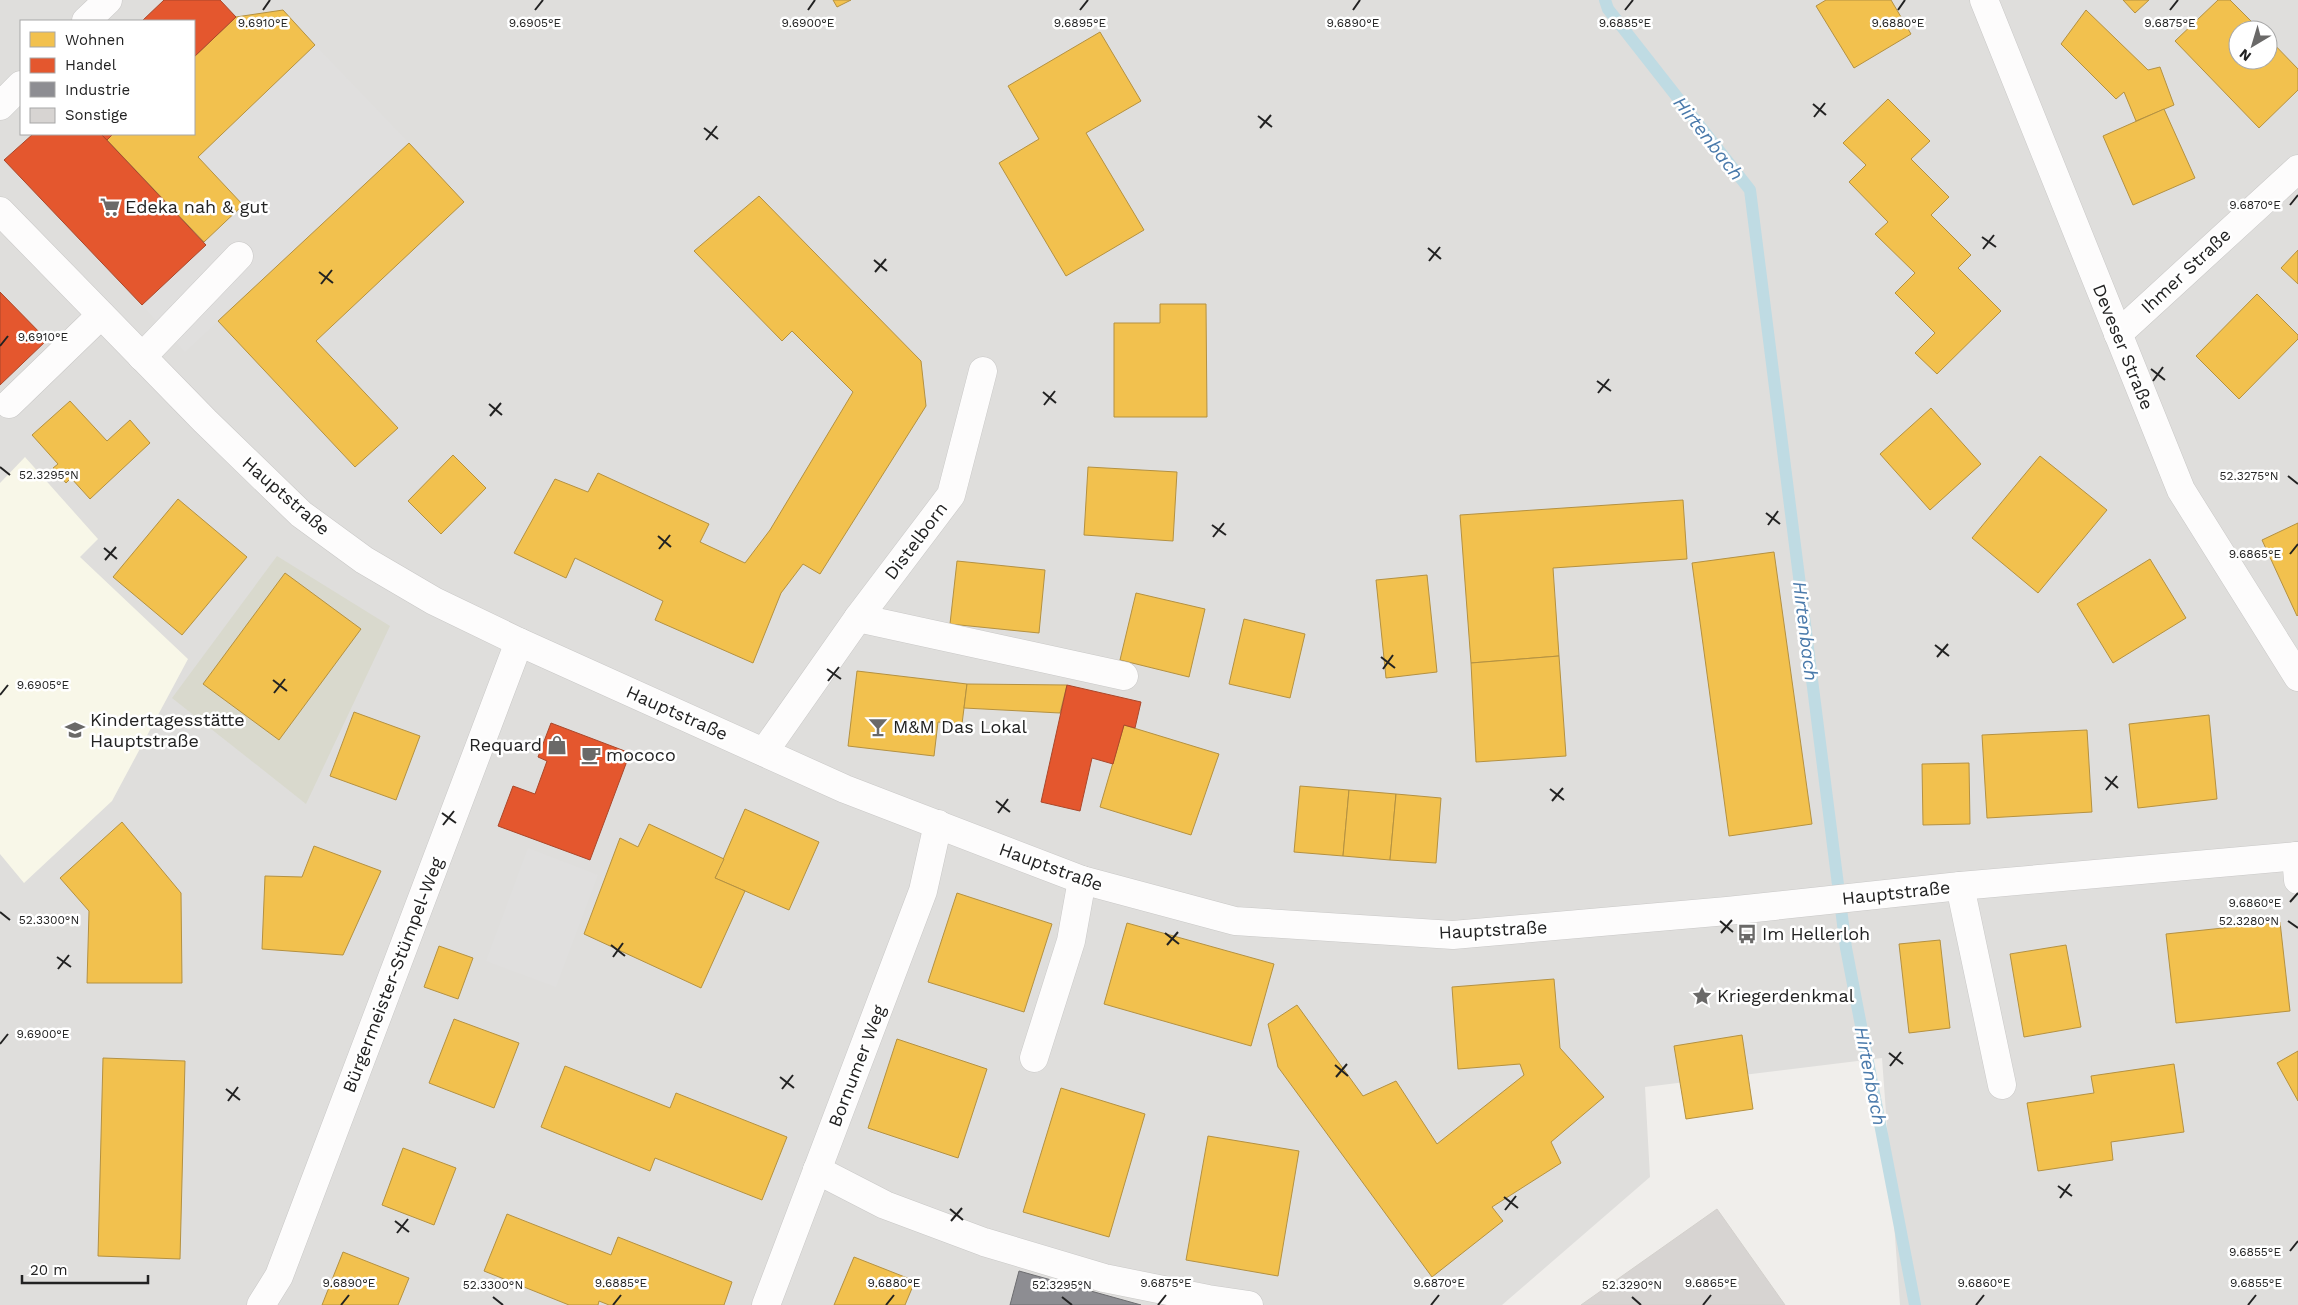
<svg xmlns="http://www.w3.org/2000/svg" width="2298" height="1305" viewBox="0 0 2298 1305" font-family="'Work Sans',sans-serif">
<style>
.residential{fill:#dfdedc;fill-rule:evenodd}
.education{fill:#f8f7e8}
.construction{fill:#d9d9cd}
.parking{fill:#e0dfde}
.homes{fill:#f2c14e;stroke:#b49141}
.shops{fill:#e4572e;stroke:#aa472a}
.industry{fill:#8d8d92;stroke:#6d6d70}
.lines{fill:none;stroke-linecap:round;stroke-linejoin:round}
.stream{stroke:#bfdbe3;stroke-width:12}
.building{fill:#d7d4d2;stroke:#d3d0cc}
.minor-casing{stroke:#c9c8c7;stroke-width:29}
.minor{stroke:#fdfcfc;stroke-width:28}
.ticks{fill:none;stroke:#222;stroke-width:2}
.labels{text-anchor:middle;stroke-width:5;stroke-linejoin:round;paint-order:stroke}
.poi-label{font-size:18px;fill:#222;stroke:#fff;text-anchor:start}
.street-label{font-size:18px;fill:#222;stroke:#fff}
.water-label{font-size:19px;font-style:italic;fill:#4a7aab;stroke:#fff}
.ticks-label{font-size:12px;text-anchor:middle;fill:#222;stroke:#fff;stroke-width:5;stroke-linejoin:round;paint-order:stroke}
</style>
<rect width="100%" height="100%" fill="#f0eeeb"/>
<path class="residential" d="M 0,0 L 2298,0 L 2298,1305 L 1900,1305 L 1882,1058 L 1645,1087 L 1650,1177 L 1502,1305 L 0,1305 ZM 21,21 L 194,21 L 194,134 L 21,134 ZM 2238,30 L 2268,30 L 2268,60 L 2238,60 Z"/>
<polygon class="education" points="25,457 98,539 80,557 188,659 112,801 24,883 0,854 0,483"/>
<polygon class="construction" points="277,556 390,626 306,804 172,698"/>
<g class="parking">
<polygon points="315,45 409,143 185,352 142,305 206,245 204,242 243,205 198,157"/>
<polygon points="528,848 598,875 556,987 486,961"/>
</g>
<g class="homes">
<polygon points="833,0 851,0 837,7"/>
<polygon points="1826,0 1891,0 1911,34 1854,68 1816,6"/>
<polygon points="2123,0 2149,0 2135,13"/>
<polygon points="2218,0 2230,0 2260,30 2238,30 2238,60 2268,60 2268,38 2298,69 2298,90 2259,128 2175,41"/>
<polygon points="283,10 315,45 198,157 243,205 204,242 107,140 113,134 194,134 194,57 236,17"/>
<polygon points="2086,10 2148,70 2160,67 2174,105 2136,121 2124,92 2116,99 2061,44"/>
<polygon points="1100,32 1141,101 1086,133 1144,230 1066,276 999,163 1039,139 1008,86"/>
<polygon points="1888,99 1930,141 1911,159 1949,197 1931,215 1971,255 1958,268 2001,311 1937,374 1915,353 1935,333 1895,293 1915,273 1875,234 1888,222 1849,182 1866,165 1843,143"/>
<polygon points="2164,109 2195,178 2133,205 2103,136"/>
<polygon points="409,143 464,202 316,341 398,428 355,467 218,321"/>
<polygon points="759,196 921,361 926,406 820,574 803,564 781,593 753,663 655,620 663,601 575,558 566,578 514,553 555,479 588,492 598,473 709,524 700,542 745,563 770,530 853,392 792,331 782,341 694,251"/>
<polygon points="2298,250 2298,284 2281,268"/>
<polygon points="2257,294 2298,335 2298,339 2239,399 2196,356"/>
<polygon points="1160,304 1206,304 1207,417 1114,417 1114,323 1160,323"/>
<polygon points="70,401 107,441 130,420 150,443 90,499 71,478 66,483 53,468 58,464 32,435"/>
<polygon points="1931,408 1981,464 1930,510 1880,454"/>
<polygon points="453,455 486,488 441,534 408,501"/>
<polygon points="2040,456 2107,510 2038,593 1972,538"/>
<polygon points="1088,467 1177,472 1173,541 1084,535"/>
<polygon points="178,499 247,557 182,635 113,577"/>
<polygon points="1683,500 1687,559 1553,568 1559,656 1471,663 1460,515"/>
<polygon points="2298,523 2298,615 2297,616 2262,540"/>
<polygon points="1774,552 1812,824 1729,836 1692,563"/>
<polygon points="2150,559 2186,618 2113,663 2077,604"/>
<polygon points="957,561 1045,570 1039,633 950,624"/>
<polygon points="285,573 361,629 279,740 203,684"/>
<polygon points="1427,575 1437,672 1386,678 1376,580"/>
<polygon points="1136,593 1205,609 1189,677 1120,660"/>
<polygon points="1244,619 1305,634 1290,698 1229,684"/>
<polygon points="1559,656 1566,756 1476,762 1471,663"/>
<polygon points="857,671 967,684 962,724 938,722 934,756 848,746"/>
<polygon points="967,684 1067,685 1060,713 964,708"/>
<polygon points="354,712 420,736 396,800 330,776"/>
<polygon points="2209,715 2217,799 2138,808 2129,724"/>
<polygon points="1124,725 1219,754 1191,835 1100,807"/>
<polygon points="2087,730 2092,812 1987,818 1982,735"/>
<polygon points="1969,763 1970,824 1923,825 1922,764"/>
<polygon points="1300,786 1349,790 1343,856 1294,852"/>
<polygon points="1349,790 1396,794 1390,860 1343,856"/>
<polygon points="1396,794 1441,798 1436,863 1390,860"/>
<polygon points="745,809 819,842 789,910 715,878"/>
<polygon points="122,822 181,893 182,983 87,983 89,911 60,878"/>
<polygon points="649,824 724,859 715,878 745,891 701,988 584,934 620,838 638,847"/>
<polygon points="314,846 381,871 343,955 262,949 265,876 302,877"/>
<polygon points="957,893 1052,924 1024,1012 928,982"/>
<polygon points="2280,922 2290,1011 2176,1023 2166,934"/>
<polygon points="1127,923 1274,964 1251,1046 1104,1004"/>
<polygon points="1940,940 1950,1028 1909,1033 1899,944"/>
<polygon points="2066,945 2081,1027 2024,1037 2010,954"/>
<polygon points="439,946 473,958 458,999 424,987"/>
<polygon points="1554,979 1560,1048 1604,1097 1551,1142 1561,1163 1492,1207 1503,1221 1432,1277 1278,1067 1268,1024 1297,1005 1363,1096 1396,1081 1437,1144 1524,1075 1520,1064 1458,1069 1452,987"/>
<polygon points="454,1019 519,1043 494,1108 429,1083"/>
<polygon points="1742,1035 1753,1109 1686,1119 1674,1046"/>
<polygon points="897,1039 987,1069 958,1158 868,1128"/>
<polygon points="2298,1051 2298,1101 2277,1063"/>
<polygon points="103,1058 185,1061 180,1259 98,1256"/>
<polygon points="2174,1064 2184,1132 2111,1142 2113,1160 2038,1171 2027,1103 2094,1093 2091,1076"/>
<polygon points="565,1066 670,1108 676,1093 787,1137 762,1200 655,1158 650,1171 541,1127"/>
<polygon points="1061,1088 1145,1114 1109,1237 1023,1212"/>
<polygon points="1208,1136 1299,1151 1278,1276 1186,1260"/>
<polygon points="403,1148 456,1168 434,1225 382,1205"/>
<polygon points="507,1214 611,1255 618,1237 732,1282 724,1305 609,1305 599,1301 598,1305 569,1305 484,1271"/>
<polygon points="343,1252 409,1278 398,1305 322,1305"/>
<polygon points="854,1257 915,1281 905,1305 834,1305"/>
</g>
<g class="shops">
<polygon points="164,0 220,0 236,17 194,57 194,21 142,21"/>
<polygon points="33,134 101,134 206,245 142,305 4,160"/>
<polygon points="101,134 113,134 107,140"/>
<polygon points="0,292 47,340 0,385"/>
<polygon points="1067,685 1141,702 1135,728 1124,725 1113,764 1092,758 1080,811 1041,802"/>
<polygon points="551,723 630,753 590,860 498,826 513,786 535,794 547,761 538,757"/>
</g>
<polygon class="industry" points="1019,1271 1141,1305 1010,1305"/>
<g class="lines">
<polyline class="stream" points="1605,0 1608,9 1750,190 1846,948 1915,1305"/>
</g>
<polygon class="building" points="1717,1209 1785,1305 1581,1305"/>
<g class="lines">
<defs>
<g id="minor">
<polyline points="1984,0 2181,490 2298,677"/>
<polyline points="86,21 108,0"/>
<polyline points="0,106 21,85"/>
<polyline points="0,211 205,421 301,514 364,560 434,601 519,642 845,789 1082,880 1235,921 1453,935 1727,911 1960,886 2298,856"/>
<polyline points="2118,334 2298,169"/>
<polyline points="142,357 239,256"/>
<polyline points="9,404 101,315"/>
<polyline points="858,618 1124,676"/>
<polyline points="764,752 858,618 951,495 983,371"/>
<polyline points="2296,856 2298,880"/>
<polyline points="1960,886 2002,1085"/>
<polyline points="1034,1058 1071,941 1082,880"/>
<polyline points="817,1170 885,1205 984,1242 1104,1278 1208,1299 1249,1305"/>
<polyline points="261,1305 279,1276 519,642"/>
<polyline points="766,1305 923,891 938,824"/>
</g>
</defs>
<use href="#minor" class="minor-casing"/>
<use href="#minor" class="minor"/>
</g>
<path class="ticks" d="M 263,10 L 270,0M 535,10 L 543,0M 808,10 L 815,0M 1080,10 L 1088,0M 1353,10 L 1360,0M 1625,10 L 1633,0M 1898,10 L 1905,0M 2170,10 L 2178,0M 1813,104 L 1826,115M 1258,116 L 1272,127M 1814,117 L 1825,103M 704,128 L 718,139M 1260,128 L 1271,115M 706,140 L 717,126M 2290,205 L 2298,195M 1982,237 L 1996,247M 1428,248 L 1441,259M 1983,249 L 1994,235M 874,260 L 887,271M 1429,261 L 1440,247M 319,272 L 333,283M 875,272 L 886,259M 321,284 L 332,270M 0,346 L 8,336M 2151,369 L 2165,380M 1597,381 L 1611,391M 2153,381 L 2163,367M 1043,392 L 1056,403M 1598,393 L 1609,379M 489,404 L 502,415M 1044,405 L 1055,391M 490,416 L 501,403M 0,467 L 10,475M 2288,476 L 2298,484M 1766,513 L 1780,524M 1212,525 L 1226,535M 1768,525 L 1778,511M 658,536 L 671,547M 1213,537 L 1224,523M 104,548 L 117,559M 659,549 L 670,535M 2290,554 L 2298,544M 105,560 L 116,547M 1935,645 L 1949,656M 1381,657 L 1395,668M 1937,657 L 1948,644M 827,669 L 841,679M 1383,669 L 1393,655M 273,680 L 287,691M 828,681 L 839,667M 274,693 L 285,679M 0,695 L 8,685M 2105,777 L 2118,788M 1550,789 L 1564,800M 2106,790 L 2117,776M 996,801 L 1010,812M 1552,801 L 1563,788M 442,813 L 456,823M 998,813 L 1008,799M 443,825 L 454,811M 2290,902 L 2298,893M 0,912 L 10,920M 1720,921 L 1733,932M 2288,921 L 2298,928M 1165,933 L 1179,944M 1721,933 L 1732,920M 611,945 L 625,956M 1167,945 L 1178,932M 57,957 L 71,967M 613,957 L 623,943M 58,969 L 69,955M 0,1044 L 8,1034M 1889,1053 L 1903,1064M 1335,1065 L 1348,1076M 1890,1066 L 1901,1052M 780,1077 L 794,1088M 1336,1077 L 1347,1064M 226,1089 L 240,1100M 782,1089 L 793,1075M 228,1101 L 238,1087M 2058,1186 L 2072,1196M 1504,1197 L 1518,1208M 2060,1198 L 2070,1184M 950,1209 L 963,1220M 1505,1210 L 1516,1196M 395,1221 L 409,1232M 951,1221 L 962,1208M 397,1233 L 408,1219M 2290,1251 L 2298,1241M 493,1297 L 503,1305M 1062,1297 L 1072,1305M 1632,1297 L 1641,1305M 341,1305 L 349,1295M 613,1305 L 621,1295M 886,1305 L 894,1295M 1158,1305 L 1166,1295M 1431,1305 L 1439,1295M 1703,1305 L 1711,1295M 1976,1305 L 1984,1295M 2248,1305 L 2256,1295"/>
<defs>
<symbol id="supermarket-bare" viewBox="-9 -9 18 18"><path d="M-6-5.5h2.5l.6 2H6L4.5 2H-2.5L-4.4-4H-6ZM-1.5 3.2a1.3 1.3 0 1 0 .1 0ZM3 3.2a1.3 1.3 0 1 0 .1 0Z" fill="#6a6968" stroke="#fff" stroke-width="2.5" paint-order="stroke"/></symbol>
<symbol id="bar-bare" viewBox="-9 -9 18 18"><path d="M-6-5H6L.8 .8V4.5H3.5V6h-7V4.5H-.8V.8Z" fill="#6a6968" stroke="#fff" stroke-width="2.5" paint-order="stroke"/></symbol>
<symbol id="school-bare" viewBox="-9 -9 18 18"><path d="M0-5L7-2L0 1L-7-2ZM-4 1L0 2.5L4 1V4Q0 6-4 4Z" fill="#6a6968" stroke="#fff" stroke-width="2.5" paint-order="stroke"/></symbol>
<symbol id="shop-bare" viewBox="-9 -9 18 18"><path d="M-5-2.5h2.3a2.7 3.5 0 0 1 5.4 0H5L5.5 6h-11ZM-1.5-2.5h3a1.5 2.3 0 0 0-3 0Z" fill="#6a6968" stroke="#fff" stroke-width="2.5" paint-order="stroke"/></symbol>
<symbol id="cafe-bare" viewBox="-9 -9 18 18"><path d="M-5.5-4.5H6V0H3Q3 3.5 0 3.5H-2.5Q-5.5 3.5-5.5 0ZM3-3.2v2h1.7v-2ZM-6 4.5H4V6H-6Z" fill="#6a6968" stroke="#fff" stroke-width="2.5" paint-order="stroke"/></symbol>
<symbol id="bus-bare" viewBox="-9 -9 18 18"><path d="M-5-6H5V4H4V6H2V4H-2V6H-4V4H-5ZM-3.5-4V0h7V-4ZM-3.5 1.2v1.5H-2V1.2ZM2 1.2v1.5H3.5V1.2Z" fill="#6a6968" stroke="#fff" stroke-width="2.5" paint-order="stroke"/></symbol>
<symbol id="sight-bare" viewBox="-9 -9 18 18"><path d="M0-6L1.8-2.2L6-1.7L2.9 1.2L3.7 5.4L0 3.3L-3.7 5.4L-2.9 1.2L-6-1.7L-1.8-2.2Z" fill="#6a6968" stroke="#fff" stroke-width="2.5" paint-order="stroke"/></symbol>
</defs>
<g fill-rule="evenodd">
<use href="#supermarket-bare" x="96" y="193" width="28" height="28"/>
<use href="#bar-bare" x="864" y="713" width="28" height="28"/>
<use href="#school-bare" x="61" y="716" width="28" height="28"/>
<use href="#shop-bare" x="543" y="731" width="28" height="28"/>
<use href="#cafe-bare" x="577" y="741" width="28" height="28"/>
<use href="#bus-bare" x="1733" y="920" width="28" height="28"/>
<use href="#sight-bare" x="1688" y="982" width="28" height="28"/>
</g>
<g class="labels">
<g class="poi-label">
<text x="125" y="213">Edeka nah &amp; gut</text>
<text x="90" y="726">Kindertagesstätte<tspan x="90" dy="21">Hauptstraße</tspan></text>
<text x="893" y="733">M&amp;M Das Lokal</text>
<text x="542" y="751" text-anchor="end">Requard</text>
<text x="606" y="761">mococo</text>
<text x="1762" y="940">Im Hellerloh</text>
<text x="1717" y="1002">Kriegerdenkmal</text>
</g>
<g class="street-label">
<text transform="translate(2186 271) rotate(-43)" y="6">Ihmer Straße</text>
<text transform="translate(2123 347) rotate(68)" y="6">Deveser Straße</text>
<text transform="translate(286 496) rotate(41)" y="6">Hauptstraße</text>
<text transform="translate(916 541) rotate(-53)" y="6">Distelborn</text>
<text transform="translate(677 713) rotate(24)" y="6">Hauptstraße</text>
<text transform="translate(1051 867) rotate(20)" y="6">Hauptstraße</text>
<text transform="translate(1896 893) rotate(-6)" y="6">Hauptstraße</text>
<text transform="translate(1493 930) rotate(-3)" y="6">Hauptstraße</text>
<text transform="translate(393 975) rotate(-69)" y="6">Bürgermeister-Stümpel-Weg</text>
<text transform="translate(857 1066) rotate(-69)" y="6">Bornumer Weg</text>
</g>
<g class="water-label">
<text transform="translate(1709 138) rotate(52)" y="7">Hirtenbach</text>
<text transform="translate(1806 631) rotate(83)" y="7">Hirtenbach</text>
<text transform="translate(1871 1076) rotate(79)" y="7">Hirtenbach</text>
</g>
</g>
<g class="ticks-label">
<text x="263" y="27">9.6910°E</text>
<text x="535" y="27">9.6905°E</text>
<text x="808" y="27">9.6900°E</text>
<text x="1080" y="27">9.6895°E</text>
<text x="1353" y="27">9.6890°E</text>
<text x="1625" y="27">9.6885°E</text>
<text x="1898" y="27">9.6880°E</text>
<text x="2170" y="27">9.6875°E</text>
<text x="2255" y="209">9.6870°E</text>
<text x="43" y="341">9.6910°E</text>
<text x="49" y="479">52.3295°N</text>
<text x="2249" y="480">52.3275°N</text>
<text x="2255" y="558">9.6865°E</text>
<text x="43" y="689">9.6905°E</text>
<text x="2255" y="907">9.6860°E</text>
<text x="49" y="924">52.3300°N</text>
<text x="2249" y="925">52.3280°N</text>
<text x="43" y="1038">9.6900°E</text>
<text x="2255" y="1256">9.6855°E</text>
<text x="349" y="1287">9.6890°E</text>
<text x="621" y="1287">9.6885°E</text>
<text x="894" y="1287">9.6880°E</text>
<text x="1166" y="1287">9.6875°E</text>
<text x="1439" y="1287">9.6870°E</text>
<text x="1711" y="1287">9.6865°E</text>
<text x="1984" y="1287">9.6860°E</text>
<text x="2256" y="1287">9.6855°E</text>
<text x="493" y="1289">52.3300°N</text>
<text x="1062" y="1289">52.3295°N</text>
<text x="1632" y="1289">52.3290°N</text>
</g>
<rect x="20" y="20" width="175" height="115" fill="#ffffff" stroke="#a7a7a7"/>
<rect x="30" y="32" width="25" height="15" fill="#f2c14e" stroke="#a7a7a7"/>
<text x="65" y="45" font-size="15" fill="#222222">Wohnen</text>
<rect x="30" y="58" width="25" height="15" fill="#e4572e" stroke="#a7a7a7"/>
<text x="65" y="70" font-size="15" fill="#222222">Handel</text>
<rect x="30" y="82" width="25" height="15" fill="#8d8d92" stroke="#a7a7a7"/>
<text x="65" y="95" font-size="15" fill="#222222">Industrie</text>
<rect x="30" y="108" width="25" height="15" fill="#d7d4d2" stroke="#a7a7a7"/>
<text x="65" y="120" font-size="15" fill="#222222">Sonstige</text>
<g transform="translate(2253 45) rotate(218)"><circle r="24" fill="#ffffff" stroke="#a7a7a7"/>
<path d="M0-4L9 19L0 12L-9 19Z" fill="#6a6968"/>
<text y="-8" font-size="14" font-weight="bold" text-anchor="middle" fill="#222222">N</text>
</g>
<path d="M22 1275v8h126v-8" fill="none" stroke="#222222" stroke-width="2.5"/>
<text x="30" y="1275" font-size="15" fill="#222222" stroke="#ffffff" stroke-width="4" paint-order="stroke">20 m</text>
</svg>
